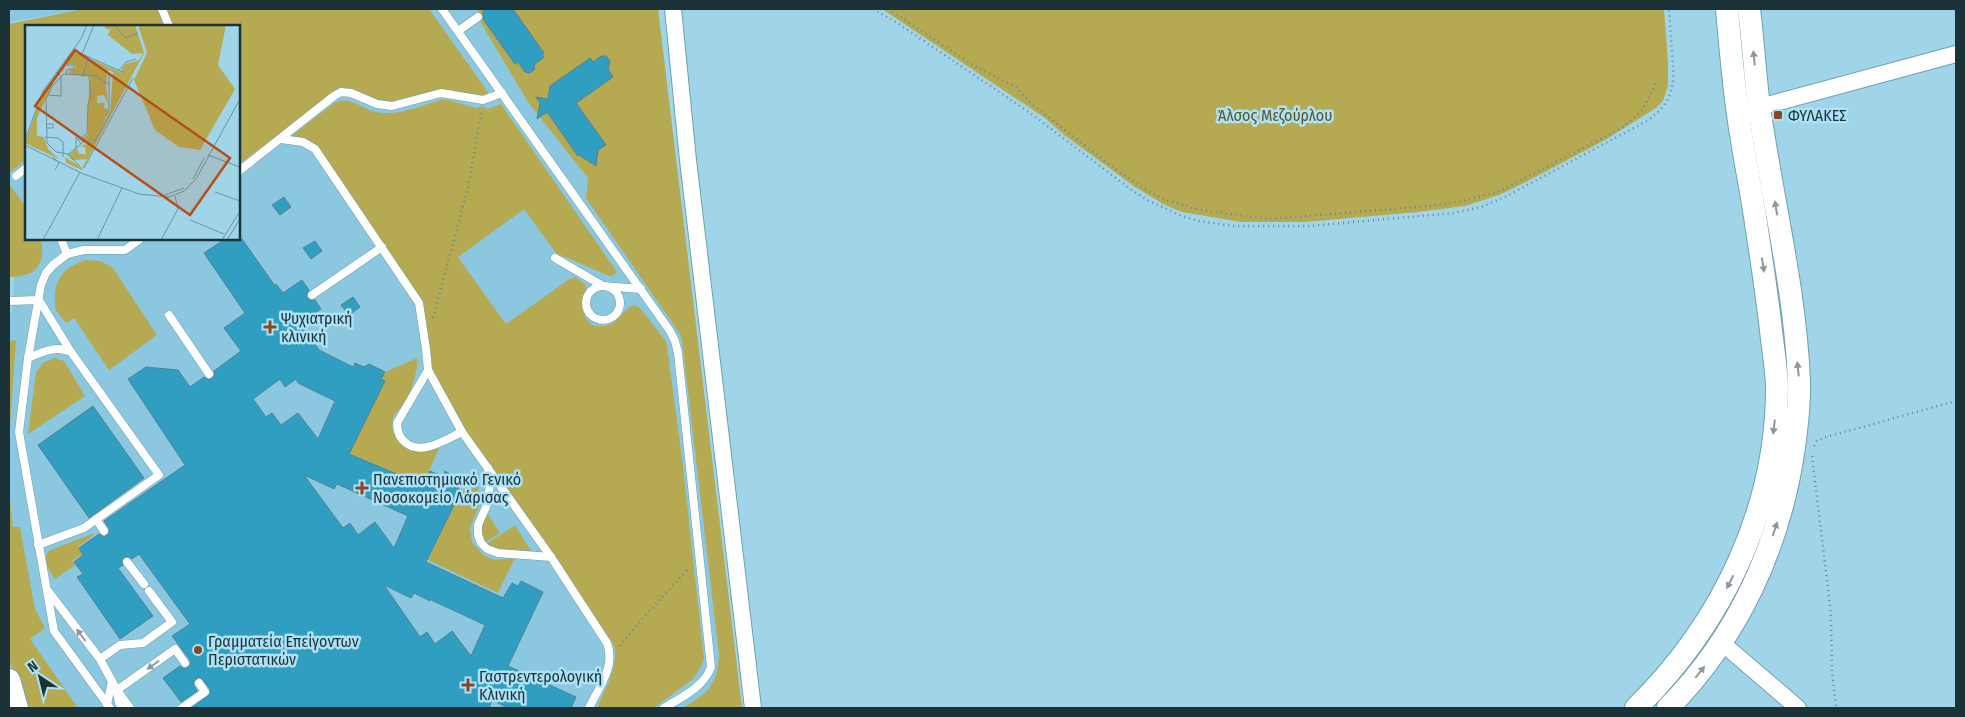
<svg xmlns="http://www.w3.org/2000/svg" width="1965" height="717" viewBox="0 0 1965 717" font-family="'Fira Sans Condensed',sans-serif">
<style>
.built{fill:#8bc8df;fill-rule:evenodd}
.green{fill:#b5aa51}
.building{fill:#2f9ec0;stroke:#508294;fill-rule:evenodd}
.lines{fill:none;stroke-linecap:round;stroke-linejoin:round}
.lane-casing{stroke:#6da0b3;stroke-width:9}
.street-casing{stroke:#6da0b3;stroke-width:18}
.secondary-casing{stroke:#6da0b3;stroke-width:24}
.path{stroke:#628896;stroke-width:2.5;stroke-dasharray:1 4;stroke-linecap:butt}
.lane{stroke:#fff;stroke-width:8}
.street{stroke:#fff;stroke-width:16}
.secondary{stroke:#fff;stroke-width:22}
.oneway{fill:#8e989c}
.poi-dot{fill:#8c4424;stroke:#ade2f6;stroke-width:2}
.labels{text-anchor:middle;stroke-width:5;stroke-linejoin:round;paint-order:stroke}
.park-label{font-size:16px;fill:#5b5628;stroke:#ade2f6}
.poi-label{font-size:16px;fill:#1c3239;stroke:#ade2f6;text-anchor:start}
.inset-road{fill:none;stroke:#6b94a3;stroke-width:1}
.view{fill:#b54f17;fill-opacity:0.15;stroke:#b54f17;stroke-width:2.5}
.inset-edge{fill:none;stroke:#1c3239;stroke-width:2.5}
</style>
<rect width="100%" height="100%" fill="#a0d5e9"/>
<path class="built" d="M 9,9 L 658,9 L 742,708 L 22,708 L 9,662 L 9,313 L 12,313 L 14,277 L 9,277 L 9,24 L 68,12 L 9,22 ZM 26,26 L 239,26 L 239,239 L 26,239 Z"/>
<g class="green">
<polygon points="84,9 429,9 490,95 481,99 442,93 391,106 350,94 334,95 239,164 239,26 26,26 26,160 9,173 9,24"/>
<path d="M 479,9 L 658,9 L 742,708 L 683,708 C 709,692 717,686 719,654 L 682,341 L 680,334 L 586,198 L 588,178 L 528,102 L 477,16 Z"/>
<polygon points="882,9 1664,9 1668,61 1668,86 1663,101 1656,108 1605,140 1526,182 1499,195 1465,206 1418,212 1305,222 1241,222 1182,212 1163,204 1135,187 1063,134 1045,118"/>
<path d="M 343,100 C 356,101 364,109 376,112 C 398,117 421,105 441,100 L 448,100 L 476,108 L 482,106 L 488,109 L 501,104 L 617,272 L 613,276 L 609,276 L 556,253 L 524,209 L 458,257 L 506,324 L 568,280 L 575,277 L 585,284 C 589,300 574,308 592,325 C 619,331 616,313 634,305 L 640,308 L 666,341 L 667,346 L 682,458 L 704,659 L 701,667 L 693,679 L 654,708 L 597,708 C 605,689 619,667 614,645 L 430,384 L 419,313 L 340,182 L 318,148 L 290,137 L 334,103 Z"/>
<path d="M 9,184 L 26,207 L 26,239 L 41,239 C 46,265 36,277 9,277 Z"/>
<path d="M 86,260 L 101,261 L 113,268 L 157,335 L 109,370 L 74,318 L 66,323 C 63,319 58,314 56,310 C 54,306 55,302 55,298 C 55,277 66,266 86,260 Z"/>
<polygon points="16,340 9,441 9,341"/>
<polygon points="55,358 64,361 85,396 28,434 36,372 44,362"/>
<path d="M 417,358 C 419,369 410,396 403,405 C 401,408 397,411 395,414 C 386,430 399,448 416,450 C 423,451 431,448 439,448 L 423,485 L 356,456 L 353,459 L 348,456 L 385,381 L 381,379 L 385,372 Z"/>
<polygon points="478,487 480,504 470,528 472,542 484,556 495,560 515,558 498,593 428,560 461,491"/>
<polygon points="9,491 13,527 20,527 35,609 45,628 30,639 78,708 23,708 9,659"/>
<polygon points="484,508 500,533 480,546 477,525"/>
<polygon points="515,525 531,551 528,553 482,547"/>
<path d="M 92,534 L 95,534 L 78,547 L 82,554 L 72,561 L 75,565 L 55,579 C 48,570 43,561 48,551 Z"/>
</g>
<g class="building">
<polygon points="483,9 513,9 544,53 542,54 544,57 535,64 534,70 530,73 525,72 518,62 515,64 483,19"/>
<polygon points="601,56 606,56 610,61 608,69 613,77 576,103 606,145 598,150 596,166 579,155 578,156 547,112 537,119 540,103 536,97 548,99 550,86 590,58 593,62"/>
<polygon points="284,197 291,207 280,215 272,205"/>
<path d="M 225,239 L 242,239 L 275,286 L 276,284 L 283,293 L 302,280 L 309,290 L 307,293 L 307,298 L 310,300 L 315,300 L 321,309 L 300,324 L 319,350 L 353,367 L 355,363 L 364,367 L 369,364 L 385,372 L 381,379 L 385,381 L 349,454 L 423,485 L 430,471 L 444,477 L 445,471 L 461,481 L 458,488 L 461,491 L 426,562 L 503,598 L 512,583 L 518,586 L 521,581 L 543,592 L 508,666 L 576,697 L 571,708 L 508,708 L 492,700 L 489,708 L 191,708 L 210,694 L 210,689 L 203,680 L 199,677 L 196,679 L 193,684 L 197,691 L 181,702 L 163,678 L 180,666 L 185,669 L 190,666 L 190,660 L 172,636 L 190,624 L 139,554 L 132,559 L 129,557 L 124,557 L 122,560 L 123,565 L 118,568 L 153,616 L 120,639 L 77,577 L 83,574 L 74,562 L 83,555 L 79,548 L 99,534 L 104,537 L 109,534 L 109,528 L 104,521 L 185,465 L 128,379 L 146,367 L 178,370 L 190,387 L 204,377 L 209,380 L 213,378 L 215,374 L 214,371 L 241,351 L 224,328 L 245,313 L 204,253 ZM 280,379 L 285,387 L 296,379 L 298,383 L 335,401 L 318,439 L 298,413 L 281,425 L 272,413 L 266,417 L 253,399 ZM 304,475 L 334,489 L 337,484 L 408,516 L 394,548 L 375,522 L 358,535 L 350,523 L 343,528 ZM 384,585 L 411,598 L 414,593 L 430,601 L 429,599 L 485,625 L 471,656 L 452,631 L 435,644 L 427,632 L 420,637 Z"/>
<polygon points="315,241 322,251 311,259 303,248"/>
<polygon points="353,297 360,307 349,315 341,305"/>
<polygon points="93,406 144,478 89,518 38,445"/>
</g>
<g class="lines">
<defs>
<g id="lane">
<polyline points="162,9 169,26"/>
<path d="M 442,9 L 670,331 L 675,341 L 678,353 L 711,667 C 704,687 682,697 664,708"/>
<polyline points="458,31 478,17"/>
<path d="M 281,139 L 303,142 L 315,149 L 419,303 L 426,349 L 428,370 L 462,432 L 551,557 L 607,643 C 616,666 599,687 589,708"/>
<polyline points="239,171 334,96 341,92 351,93 377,104 392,106 441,93 483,100 502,93"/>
<polyline points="16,176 26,168"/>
<polyline points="61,239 67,254"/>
<polyline points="555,258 603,286 641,289"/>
<circle cx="603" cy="303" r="17"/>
<polyline points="312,295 382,247"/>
<polyline points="9,301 39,300 71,352 159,475 84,528 38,545"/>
<polyline points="169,315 209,374"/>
<path d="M 28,358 C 42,352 56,345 71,352"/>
<path d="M 428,370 L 397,423 C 397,431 399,438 406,443 C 422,456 446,439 462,432"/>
<polyline points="488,468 490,485 486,507 478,525 478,535 481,543 487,549 498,553 551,557"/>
<polyline points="96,519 104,531"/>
<polyline points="127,562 144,584"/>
<polyline points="48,591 100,659 115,687 130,708"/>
<polyline points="100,659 120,645 143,643 172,622 149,591"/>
<polyline points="117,690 175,649 185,663"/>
<polyline points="117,692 119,703 123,708"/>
<polyline points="107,704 112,682"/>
<polyline points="110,708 54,631 19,432 28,358 41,285 46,273 53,265 67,254 84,250 125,250 140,239"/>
<polyline points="182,708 205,692 199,683"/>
</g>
<g id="street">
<polyline points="673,9 688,160 753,708"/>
<polyline points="1749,110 1956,54"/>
<polyline points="1722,643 1798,708"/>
</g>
<g id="secondary">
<polyline points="9,680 17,708"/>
<path d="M 1636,708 C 1723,623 1778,507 1777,384 C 1776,369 1774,354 1772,339 C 1767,293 1760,249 1753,204 C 1748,174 1742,144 1738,114 C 1733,79 1730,44 1727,9"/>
<path d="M 1668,708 C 1738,637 1780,546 1794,447 C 1797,425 1800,402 1799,380 C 1795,288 1772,198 1759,107 C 1755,74 1753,41 1749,9"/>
</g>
</defs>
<use href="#lane" class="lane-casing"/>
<use href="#street" class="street-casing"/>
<use href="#secondary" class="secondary-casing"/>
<g class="path">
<path d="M 873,9 L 899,24 L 1030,113 L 1133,191 L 1149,201 L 1182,216 L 1199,221 L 1234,226 L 1310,226 L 1454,213 L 1481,207 L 1505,197 L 1647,121 C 1675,101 1675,84 1672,52 C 1671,38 1670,23 1669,9"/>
<polyline points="888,9 976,67 1016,87 1033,105 1066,131 1118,171 1151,193 1166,200 1201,210 1269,219 1430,206 1463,201 1500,191 1622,128 1643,109 1656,83"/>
<polyline points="433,318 468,187 482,109"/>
<polyline points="1814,446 1817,441 1826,437 1956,401"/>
<polyline points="1812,456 1831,614 1832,672 1836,708"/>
<path d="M 620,646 C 641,618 666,594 689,568"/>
</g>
<use href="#lane" class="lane"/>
<use href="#street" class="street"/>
<use href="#secondary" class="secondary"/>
</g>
<defs><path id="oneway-solid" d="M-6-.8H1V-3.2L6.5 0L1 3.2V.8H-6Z" transform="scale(1.25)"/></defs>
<g class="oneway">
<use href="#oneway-solid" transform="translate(1754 58) rotate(-96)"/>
<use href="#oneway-solid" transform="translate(1776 208) rotate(-100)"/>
<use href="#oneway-solid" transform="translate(1763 265) rotate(81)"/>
<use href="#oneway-solid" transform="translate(1798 369) rotate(-96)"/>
<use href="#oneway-solid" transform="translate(1774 427) rotate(97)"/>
<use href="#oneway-solid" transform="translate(1775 529) rotate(-72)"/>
<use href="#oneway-solid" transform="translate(1730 582) rotate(117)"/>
<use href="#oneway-solid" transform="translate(81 635) rotate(-127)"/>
<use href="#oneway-solid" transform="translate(153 665) rotate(145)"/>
<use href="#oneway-solid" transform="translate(1700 672) rotate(-51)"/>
</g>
<g class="poi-dot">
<rect x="1773" y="110" width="10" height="10" rx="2.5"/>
<path d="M267.5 319.5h5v5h5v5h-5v5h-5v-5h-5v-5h5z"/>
<path d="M359.5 480.5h5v5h5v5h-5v5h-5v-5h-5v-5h5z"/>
<circle cx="198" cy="650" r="5"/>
<path d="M465.5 677.5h5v5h5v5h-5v5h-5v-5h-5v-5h5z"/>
</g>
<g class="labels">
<g class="park-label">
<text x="1275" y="121">Άλσος Μεζούρλου</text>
</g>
<g class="poi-label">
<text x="1788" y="121">ΦΥΛΑΚΕΣ</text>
<text x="281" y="324">Ψυχιατρική<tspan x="281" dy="18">κλινική</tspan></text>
<text x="373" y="485">Πανεπιστημιακό Γενικό<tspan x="373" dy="18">Νοσοκομείο Λάρισας</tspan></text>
<text x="208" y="647">Γραμματεία Επείγοντων<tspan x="208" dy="18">Περιστατικών</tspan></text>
<text x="479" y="682">Γαστρεντερολογική<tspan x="479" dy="18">Κλινική</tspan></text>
</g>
</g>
<g transform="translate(25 25)">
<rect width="215" height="215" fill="#a0d5e9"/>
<path d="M 76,0 L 110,0 L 119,28 L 57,145 L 41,138 L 40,132 L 57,143 L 62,134 L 47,135 L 44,130 L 52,123 L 54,129 L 61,129 L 60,122 L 54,121 L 69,117 L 85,89 L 88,47 L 83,45 L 81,59 L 83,80 L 79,70 L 72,71 L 72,78 L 80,78 L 79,83 L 83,84 L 83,89 L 69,116 L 57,117 L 55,115 L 63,110 L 63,79 L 65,52 L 68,51 L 46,50 L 43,47 L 51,43 L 49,39 L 41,39 L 37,48 L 37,41 L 47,26 L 100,49 L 96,45 L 100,39 L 114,35 L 118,28 L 107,29 L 83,10 L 86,3 L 84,5 ZM 113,0 L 201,0 L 193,40 L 210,64 L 175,125 L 154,122 L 130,105 L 109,55 L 122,28 ZM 31,52 L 12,93 L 12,111 L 19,112 L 23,124 L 34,134 L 0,118 L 18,67 Z" fill="#b5aa51"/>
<path class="inset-road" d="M 69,0 L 57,29 L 100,48M 90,0 L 100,13 L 113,8M 94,45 L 101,37 L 111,34M 41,49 L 42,45 L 49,44 L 49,40 L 41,40M 58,52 L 63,32M 23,70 L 36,71 L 36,51 L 32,47M 21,74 L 22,118 L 31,127 L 44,129 L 58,117 L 69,117 L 84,90 L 84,48M 21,74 L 28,60 L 39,49 L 72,51 L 84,60M 21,103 L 28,103 L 28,99 L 21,99M 20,112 L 33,113 L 38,117 L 38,132M 0,115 L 18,66 L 56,14 L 62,0M 53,115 L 62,109 L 63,79 L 66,72 L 64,51M 0,120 L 56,148 L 114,169 L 144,172 L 159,166 L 171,154 L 215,74M 51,124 L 51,112 L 56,119M 42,129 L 55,141M 183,130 L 215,142M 28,132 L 34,138 L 30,145M 59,143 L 108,53M 168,154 L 179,133M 190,167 L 215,176M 137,171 L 159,163M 165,195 L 199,209M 18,215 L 55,147M 72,215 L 97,163M 136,215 L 153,184 L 150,171M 197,215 L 215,186M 202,215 L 215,194"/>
<path class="view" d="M 50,25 L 205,133 L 165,190 L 10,81 Z"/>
<rect width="215" height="215" class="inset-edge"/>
</g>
<rect width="1965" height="717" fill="none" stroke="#1c3239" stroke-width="20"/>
<g transform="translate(40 677) rotate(325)" stroke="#ade2f6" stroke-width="4" paint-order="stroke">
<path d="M0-4L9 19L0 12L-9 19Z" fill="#1c3239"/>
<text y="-8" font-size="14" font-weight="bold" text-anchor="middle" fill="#1c3239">N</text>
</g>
</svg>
